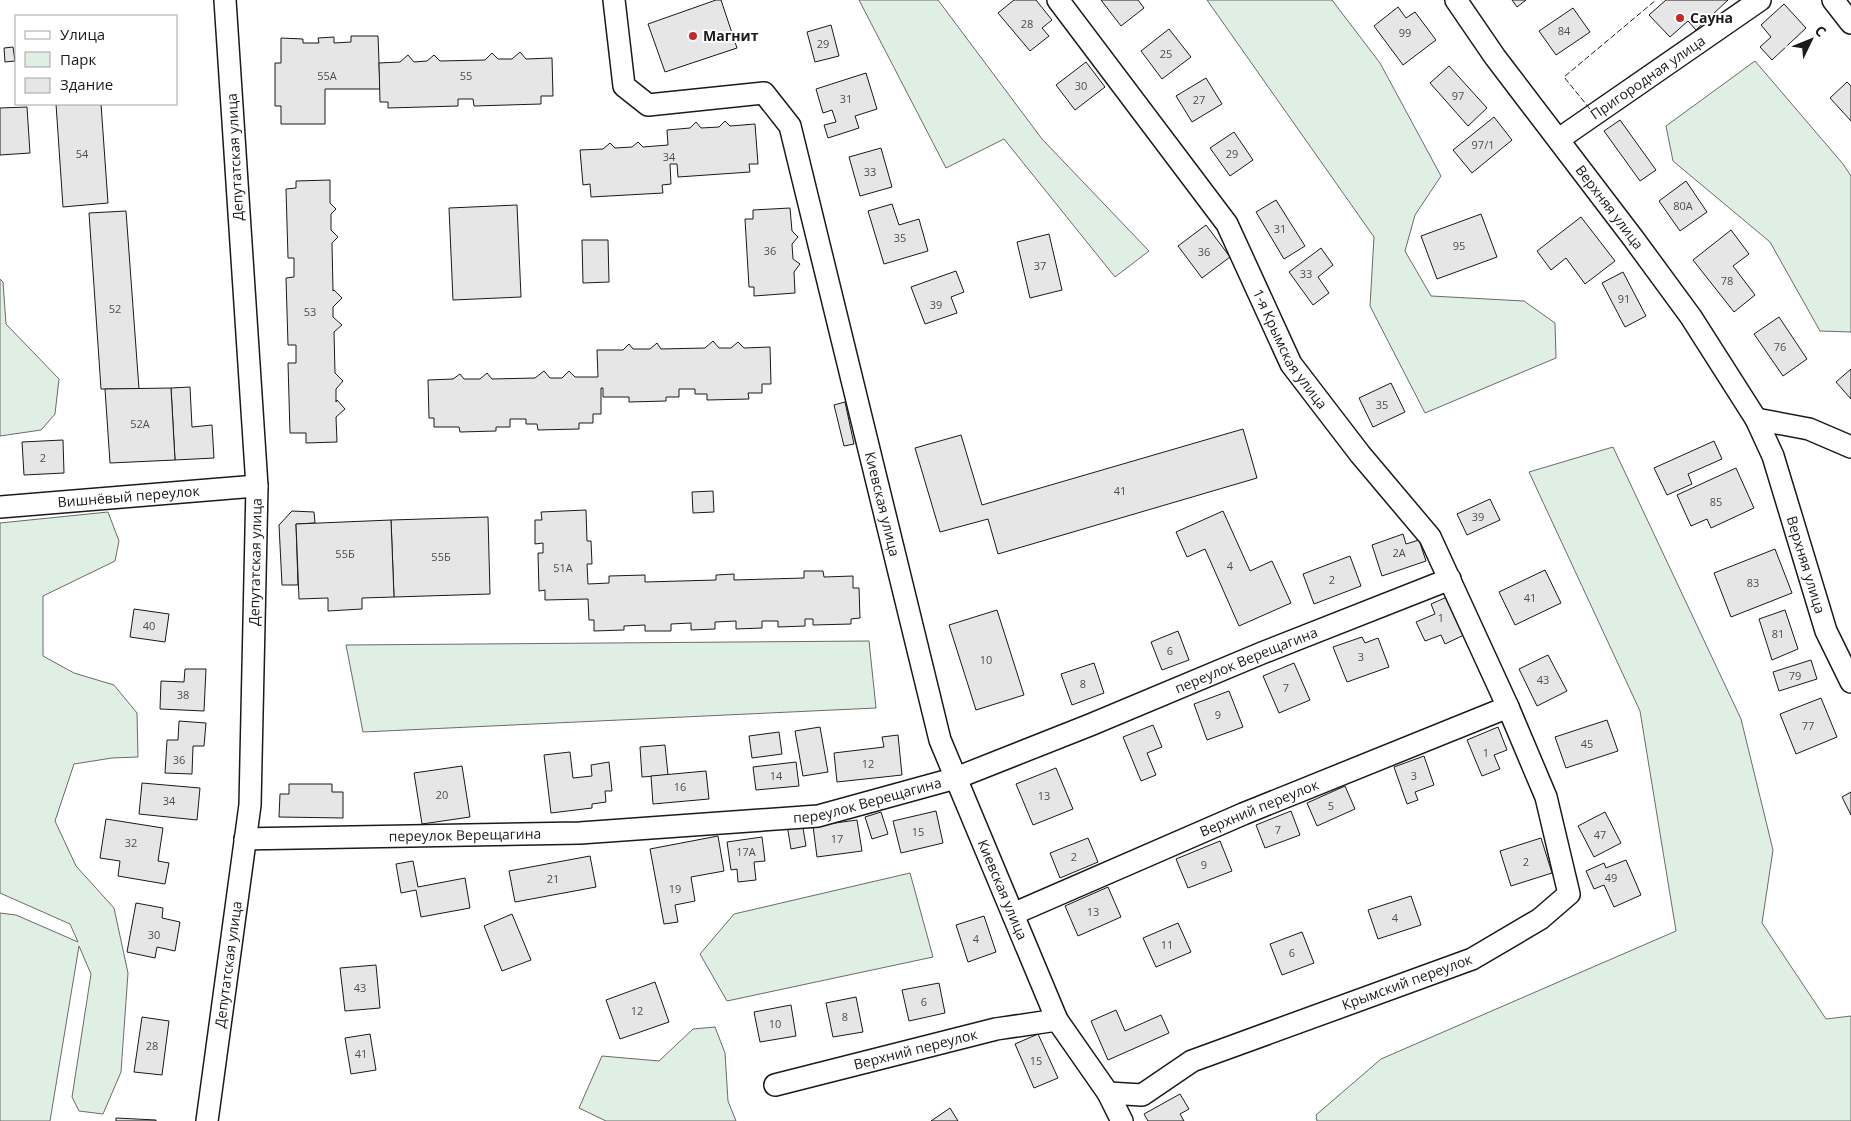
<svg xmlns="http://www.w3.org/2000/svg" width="1851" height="1121" viewBox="0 0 1851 1121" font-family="'Open Sans',sans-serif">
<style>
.green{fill:#e0efe3;stroke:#6a6a6a}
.building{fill:#e6e6e6;stroke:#1a1a1a}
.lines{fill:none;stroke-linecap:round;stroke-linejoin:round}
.street-casing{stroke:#1a1a1a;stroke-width:24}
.street{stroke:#fff;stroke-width:21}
.fence{stroke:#1a1a1a;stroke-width:1;stroke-dasharray:6 2.5;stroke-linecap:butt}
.poi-dot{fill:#c62828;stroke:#fff;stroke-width:2}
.labels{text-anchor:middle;stroke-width:4;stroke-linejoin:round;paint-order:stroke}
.number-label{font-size:11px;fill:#4d4d4d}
.poi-label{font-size:14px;font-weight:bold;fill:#1a1a1a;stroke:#fff;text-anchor:start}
.street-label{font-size:14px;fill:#1a1a1a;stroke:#fff}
</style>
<rect width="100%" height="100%" fill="#fff"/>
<g class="green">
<polygon points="859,0 938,0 1042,139 1149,251 1115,277 1004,139 946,168"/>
<polygon points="1207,0 1332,0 1380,63 1441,176 1415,215 1405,251 1431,296 1524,301 1555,323 1556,358 1425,413 1370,306 1374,237"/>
<polygon points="1755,61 1843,164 1851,176 1851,332 1820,331 1770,242 1673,161 1666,126"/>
<polygon points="0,279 3,282 6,324 59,379 55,414 41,430 0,436"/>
<polygon points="1613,447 1741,719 1773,850 1762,923 1826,1019 1851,1016 1851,1121 1317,1121 1316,1115 1381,1059 1676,931 1640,711 1529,472"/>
<polygon points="108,512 119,541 115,561 43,596 43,656 74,673 114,685 137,713 138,757 112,758 74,764 55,821 76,866 114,908 128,973 121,1072 103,1114 79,1111 72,1097 91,974 79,946 50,1121 0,1121 0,913 16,915 78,942 70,924 0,893 0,523"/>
<polygon points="869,641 876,708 363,732 346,645"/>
<polygon points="910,873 933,957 727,1001 700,954 734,914"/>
<polygon points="715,1027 725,1053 728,1101 736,1121 606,1121 579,1108 602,1056 659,1061 693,1029"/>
</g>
<g class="building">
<polygon points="716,0 721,0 737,48 665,72 648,24"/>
<polygon points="1014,0 1036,0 1052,20 1042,28 1049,36 1030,51 998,13"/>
<polygon points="1101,0 1138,0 1144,8 1121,26"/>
<polygon points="1512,0 1526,0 1517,7"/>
<polygon points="1666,0 1728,0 1696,30 1688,21 1670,37 1649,15"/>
<polygon points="1784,4 1806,28 1772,60 1760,47 1771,37 1761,25"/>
<polygon points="1398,7 1406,18 1415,12 1436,40 1403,65 1374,26"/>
<polygon points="1573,8 1590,32 1556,55 1539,31"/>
<polygon points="831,25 839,56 815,62 807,32"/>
<polygon points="1169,29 1191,57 1162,79 1141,51"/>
<polygon points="351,36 378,36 380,89 325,89 325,124 281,124 281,106 275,106 275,63 281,63 281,38 303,39 303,43 319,43 318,38 334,37 334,43 351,42"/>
<polygon points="13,47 15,61 5,62 4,48"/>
<polygon points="520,52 526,59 552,58 553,96 541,96 541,104 474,106 473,99 458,99 458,106 388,108 388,102 380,102 379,63 400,62 408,55 414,62 427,61 434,55 440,61 485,60 492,53 498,59 512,59"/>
<polygon points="1086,62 1105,87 1075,110 1056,85"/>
<polygon points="1449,66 1487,108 1468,126 1430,83"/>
<polygon points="866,73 877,109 855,116 859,128 828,138 824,125 836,122 832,110 823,113 816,89"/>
<polygon points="1206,78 1222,104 1192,122 1176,96"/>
<polygon points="1847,82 1851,86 1851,121 1830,98"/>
<polygon points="56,104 101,104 108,203 63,207"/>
<polygon points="27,107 30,153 0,155 0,108"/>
<polygon points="1494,117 1512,140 1472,173 1453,150"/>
<polygon points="1620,120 1656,170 1640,181 1604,131"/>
<polygon points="725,121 730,126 755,124 758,164 749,164 750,172 678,177 677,164 670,164 671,184 662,185 663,193 591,197 590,184 583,185 580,150 603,149 610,143 615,148 632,147 638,142 643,147 668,145 667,130 690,128 696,122 701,128 719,127"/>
<polygon points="1234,132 1253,160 1230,176 1210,148"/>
<polygon points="881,148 892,187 860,196 849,157"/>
<polygon points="330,180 330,203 336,209 331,214 331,230 338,237 332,243 333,291 334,290 342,298 333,307 333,317 342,325 334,332 335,373 343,381 336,389 336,402 337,400 345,409 336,417 337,442 306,443 306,433 290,433 288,363 296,363 296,345 288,345 286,278 294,277 294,258 288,258 286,189 296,188 296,181"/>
<polygon points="1686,181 1707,212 1680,231 1659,201"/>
<polygon points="1276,200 1305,246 1284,259 1256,212"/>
<polygon points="892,204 899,225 919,219 928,251 884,264 868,211"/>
<polygon points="517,205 521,297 453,300 449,208"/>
<polygon points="790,208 792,231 798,237 792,244 793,259 800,264 794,272 795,293 754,296 754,287 749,287 745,219 753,219 753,210"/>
<polygon points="126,211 139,389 101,389 89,213"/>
<polygon points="1481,214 1497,257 1437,279 1421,236"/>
<polygon points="1581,217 1615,261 1585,284 1566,258 1551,270 1537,251"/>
<polygon points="1206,225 1230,257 1202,278 1178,246"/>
<polygon points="1731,230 1749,254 1733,266 1755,295 1734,312 1693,260"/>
<polygon points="1049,234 1062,290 1030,298 1017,242"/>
<polygon points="582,240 608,240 609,282 583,283"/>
<polygon points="1321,248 1333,265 1318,277 1329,293 1313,305 1289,272"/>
<polygon points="956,271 964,292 951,297 957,313 925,324 911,287"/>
<polygon points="1623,272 1646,316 1625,327 1602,283"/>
<polygon points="1779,317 1807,359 1783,376 1754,334"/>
<polygon points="713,341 719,348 731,348 738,342 744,348 770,347 771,384 762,384 762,393 748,393 749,399 707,400 707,394 695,394 695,389 679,389 679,397 666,397 666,401 629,402 629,397 603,397 603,388 601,388 601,414 593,414 593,423 579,423 579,429 538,430 537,424 526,424 526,419 510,419 510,427 496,427 496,431 460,432 459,427 434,427 434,418 429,418 428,380 453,379 460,374 464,379 480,379 487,373 492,379 535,378 544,371 550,378 562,378 569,371 575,377 598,377 597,350 623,350 629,344 633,349 650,349 657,343 661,349 705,348"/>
<polygon points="1851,369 1851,399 1836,382"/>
<polygon points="1391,383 1405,412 1373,427 1359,398"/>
<polygon points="190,387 192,427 212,425 214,458 175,460 171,388"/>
<polygon points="171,388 175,460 110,463 105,389"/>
<polygon points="845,402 854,444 844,446 834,405"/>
<polygon points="1243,429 1257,478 998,554 988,519 940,532 915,448 961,435 982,505"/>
<polygon points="63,440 64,473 24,475 22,442"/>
<polygon points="1714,441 1722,459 1688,474 1692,484 1667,495 1654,468"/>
<polygon points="1736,468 1754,508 1711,528 1707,519 1691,526 1677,495"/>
<polygon points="713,491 714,512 693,513 692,492"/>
<polygon points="1490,499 1500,520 1467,535 1457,514"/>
<polygon points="586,510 587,541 591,541 592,564 587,564 588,584 609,583 609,576 645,575 645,582 716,580 716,575 734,574 734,580 804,578 804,571 823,571 824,577 853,576 853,588 859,588 860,618 851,619 851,624 813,625 813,619 805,619 805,626 778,627 778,621 762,621 762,628 736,629 736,621 715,622 715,629 691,630 691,623 671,624 671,631 645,631 645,625 624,626 624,630 594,631 594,620 589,620 588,599 545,600 545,590 539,591 538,553 543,553 543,543 535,544 535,520 542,520 541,512"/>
<polygon points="292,511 314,512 315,523 296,524 298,585 282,585 279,525"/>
<polygon points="1223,511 1250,571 1272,561 1291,603 1239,626 1205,549 1187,557 1176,532"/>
<polygon points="488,517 490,594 394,597 391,520"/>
<polygon points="391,520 394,597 362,598 362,609 328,611 328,598 299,599 296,524"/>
<polygon points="1403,534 1406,544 1419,540 1426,561 1382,576 1372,545"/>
<polygon points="1775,549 1792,593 1731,617 1714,573"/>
<polygon points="1350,556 1361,586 1314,604 1303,574"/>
<polygon points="1545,570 1561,603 1515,625 1499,592"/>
<polygon points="1447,597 1464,635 1445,644 1441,635 1425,641 1416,622 1435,614 1431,604"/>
<polygon points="134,609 169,614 165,642 130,637"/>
<polygon points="997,610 1024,695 976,710 949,625"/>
<polygon points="1785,610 1798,649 1772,660 1759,619"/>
<polygon points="1178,631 1189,660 1162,670 1151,642"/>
<polygon points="1362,637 1365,643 1378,638 1389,667 1347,682 1333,647"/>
<polygon points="1548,655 1567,691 1537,706 1519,669"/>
<polygon points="1811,660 1817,679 1779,691 1773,672"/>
<polygon points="1094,663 1104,693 1072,705 1061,674"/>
<polygon points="1294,663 1310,700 1279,713 1263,676"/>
<polygon points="185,669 206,669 204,711 160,709 161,681 184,682"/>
<polygon points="1229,691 1243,727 1207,740 1194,704"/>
<polygon points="1821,698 1837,737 1796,754 1780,714"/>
<polygon points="1607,720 1618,751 1566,768 1555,737"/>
<polygon points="179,721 206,723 204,746 193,746 192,774 165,773 167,740 178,740"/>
<polygon points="1153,725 1162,747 1147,753 1156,775 1141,781 1123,737"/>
<polygon points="820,727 828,772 803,776 795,731"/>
<polygon points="1498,727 1507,750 1494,755 1500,769 1482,776 1467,740"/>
<polygon points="779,732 782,754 752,758 749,736"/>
<polygon points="898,735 902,775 837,782 834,753 884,747 882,737"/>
<polygon points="665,745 668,775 642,777 640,747"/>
<polygon points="570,752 573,778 592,776 591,765 609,762 612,791 605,791 606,802 592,804 592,808 551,813 544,755"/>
<polygon points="1424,756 1434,785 1415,792 1418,800 1407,804 1394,767"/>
<polygon points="796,762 799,786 756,790 753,767"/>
<polygon points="462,766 470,817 422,824 414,773"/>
<polygon points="1056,768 1073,809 1033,825 1016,784"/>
<polygon points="706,771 709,799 653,804 651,776"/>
<polygon points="142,783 200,788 197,820 139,814"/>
<polygon points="289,784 332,784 332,792 343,792 343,818 279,817 280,794 289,794"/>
<polygon points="1345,786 1355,809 1317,826 1307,803"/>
<polygon points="1851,792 1851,815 1842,797"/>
<polygon points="936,811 943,843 901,853 893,821"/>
<polygon points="1291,811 1300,835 1265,848 1256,825"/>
<polygon points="881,812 888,834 872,839 865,817"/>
<polygon points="1605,812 1621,843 1594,857 1578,826"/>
<polygon points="106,819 163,828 158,861 169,863 165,884 118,876 120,861 100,858"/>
<polygon points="857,820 862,851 817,857 813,826"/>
<polygon points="802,822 806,846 791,849 787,825"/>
<polygon points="718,836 724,871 691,877 695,901 675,905 678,922 664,924 650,849"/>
<polygon points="762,837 765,861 754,862 756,880 738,882 737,869 731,870 727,842"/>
<polygon points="1088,838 1098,862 1060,878 1050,853"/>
<polygon points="1541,838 1552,873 1511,886 1500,851"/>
<polygon points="1220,841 1232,871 1188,888 1176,859"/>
<polygon points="590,856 596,887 515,902 509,871"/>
<polygon points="1626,860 1641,895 1614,907 1604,885 1594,889 1586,871 1604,863 1606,868"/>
<polygon points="413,861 418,887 465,878 470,908 421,917 416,890 401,893 396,864"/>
<polygon points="1108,887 1121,917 1078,936 1065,906"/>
<polygon points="1411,896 1421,925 1378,939 1368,910"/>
<polygon points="136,903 163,908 162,918 180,922 175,951 157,947 155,958 127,952"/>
<polygon points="512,914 531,960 502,971 484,926"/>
<polygon points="984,916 996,952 968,962 956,925"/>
<polygon points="1178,923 1191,952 1156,967 1143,938"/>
<polygon points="1302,932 1314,963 1282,975 1270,944"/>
<polygon points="376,965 380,1008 345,1011 340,968"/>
<polygon points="655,982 669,1022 620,1039 606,1000"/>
<polygon points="939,983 945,1013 909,1021 902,990"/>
<polygon points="856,997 863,1032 833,1037 826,1003"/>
<polygon points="791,1005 796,1036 760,1042 754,1012"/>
<polygon points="1116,1010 1125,1031 1161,1015 1169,1033 1108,1060 1091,1021"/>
<polygon points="142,1017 169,1021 162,1075 134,1072"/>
<polygon points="370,1034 376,1070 351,1074 345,1038"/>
<polygon points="1038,1034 1058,1078 1034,1088 1015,1044"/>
<polygon points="1180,1094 1189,1109 1180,1114 1184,1121 1148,1121 1144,1114"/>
<polygon points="950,1108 958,1121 931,1121"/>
<polygon points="116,1118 156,1120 156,1121 116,1121"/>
</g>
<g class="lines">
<defs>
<g id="street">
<path id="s1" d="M 614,0 L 624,86 L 648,105 L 764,93 L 790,126 L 940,740 L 1057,1020 L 1108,1093 L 1122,1121"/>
<path id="s2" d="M 1058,0 L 1227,224 L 1291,364 L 1360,454 L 1430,537 L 1508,707 L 1546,797 L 1569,894 L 1540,919 L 1472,959 L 1192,1061 L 1142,1095 L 1108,1093"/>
<path id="s3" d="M 1456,0 L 1495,57 L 1633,238 L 1691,317 L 1756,419 L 1773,456 L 1826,631 L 1851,682"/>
<polyline points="1833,0 1851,23"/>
<path id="s4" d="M 1559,139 L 1760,0"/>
<polyline points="1756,419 1809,429 1851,447"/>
<path id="s5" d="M 0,507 L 257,486"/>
<path id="s6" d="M 245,839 L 580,833 L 818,816 L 956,778 L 1090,725 L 1262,653 L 1450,579"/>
<path id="s7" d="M 1013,914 L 1243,814 L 1508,707"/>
<path id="s8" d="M 775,1085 L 996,1029 L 1057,1020"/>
<path id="s9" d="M 207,1121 L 250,805 L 257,486 L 225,0"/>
</g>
</defs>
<use href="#street" class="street-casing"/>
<use href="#street" class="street"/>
<polyline class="fence" points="1590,109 1564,77 1656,0"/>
</g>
<g class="poi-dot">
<circle cx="1680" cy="18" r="5"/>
<circle cx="693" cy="36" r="5"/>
</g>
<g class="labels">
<g class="number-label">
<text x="1027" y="28">28</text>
<text x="1564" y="35">84</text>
<text x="1405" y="37">99</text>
<text x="823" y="48">29</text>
<text x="1166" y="58">25</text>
<text x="327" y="80">55А</text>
<text x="466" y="80">55</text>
<text x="1081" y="90">30</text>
<text x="1458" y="100">97</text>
<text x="846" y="103">31</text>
<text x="1199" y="104">27</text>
<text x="1483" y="149">97/1</text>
<text x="82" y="158">54</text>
<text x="1232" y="158">29</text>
<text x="669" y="161">34</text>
<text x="870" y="176">33</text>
<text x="1683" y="210">80А</text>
<text x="1280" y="233">31</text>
<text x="900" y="242">35</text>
<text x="1459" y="250">95</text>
<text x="770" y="255">36</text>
<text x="1204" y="256">36</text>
<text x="1040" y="270">37</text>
<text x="1306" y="278">33</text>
<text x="1727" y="285">78</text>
<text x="1624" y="303">91</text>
<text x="936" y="309">39</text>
<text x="115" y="313">52</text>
<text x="310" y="316">53</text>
<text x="1780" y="351">76</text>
<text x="1382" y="409">35</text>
<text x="140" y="428">52А</text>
<text x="43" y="462">2</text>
<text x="1120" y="495">41</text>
<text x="1716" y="506">85</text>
<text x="1478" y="521">39</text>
<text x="1399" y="557">2А</text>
<text x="345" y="558">55Б</text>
<text x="441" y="561">55Б</text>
<text x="1230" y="570">4</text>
<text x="563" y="572">51А</text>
<text x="1332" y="584">2</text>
<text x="1753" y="587">83</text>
<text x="1530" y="602">41</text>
<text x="1441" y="622">1</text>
<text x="149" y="630">40</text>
<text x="1778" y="638">81</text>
<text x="1170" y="655">6</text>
<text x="1361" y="661">3</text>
<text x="986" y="664">10</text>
<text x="1795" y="680">79</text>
<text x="1543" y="684">43</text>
<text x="1083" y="688">8</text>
<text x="1286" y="692">7</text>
<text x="183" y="699">38</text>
<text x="1218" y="719">9</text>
<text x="1808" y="730">77</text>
<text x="1587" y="748">45</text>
<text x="1486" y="757">1</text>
<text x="179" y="764">36</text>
<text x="868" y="768">12</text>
<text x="776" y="780">14</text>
<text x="1414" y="780">3</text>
<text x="680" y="791">16</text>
<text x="442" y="799">20</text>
<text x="1044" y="800">13</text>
<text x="169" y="805">34</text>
<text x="1331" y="810">5</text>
<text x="1278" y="834">7</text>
<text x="918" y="836">15</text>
<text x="1600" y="839">47</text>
<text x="837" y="843">17</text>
<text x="131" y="847">32</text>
<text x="746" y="856">17А</text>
<text x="1074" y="861">2</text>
<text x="1526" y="866">2</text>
<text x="1204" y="869">9</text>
<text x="1611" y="882">49</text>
<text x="553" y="883">21</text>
<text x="675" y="893">19</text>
<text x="1093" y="916">13</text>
<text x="1395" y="922">4</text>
<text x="154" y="939">30</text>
<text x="976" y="943">4</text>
<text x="1167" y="949">11</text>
<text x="1292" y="957">6</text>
<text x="360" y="992">43</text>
<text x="924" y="1006">6</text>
<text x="637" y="1015">12</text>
<text x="845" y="1021">8</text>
<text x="775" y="1028">10</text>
<text x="152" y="1050">28</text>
<text x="361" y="1058">41</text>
<text x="1036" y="1065">15</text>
</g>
<g class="poi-label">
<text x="1690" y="23">Сауна</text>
<text x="703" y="41">Магнит</text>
</g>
<g class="street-label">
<text dy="5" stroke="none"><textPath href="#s4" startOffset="108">Пригородная улица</textPath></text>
<text transform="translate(235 157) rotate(-93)" y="5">Депутатская улица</text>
<text dy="5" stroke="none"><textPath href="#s3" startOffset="258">Верхняя улица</textPath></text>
<text dy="5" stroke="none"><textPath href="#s2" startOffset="421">1-я Крымская улица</textPath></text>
<text dy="5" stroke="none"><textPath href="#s5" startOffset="129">Вишнёвый переулок</textPath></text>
<text dy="5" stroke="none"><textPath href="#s1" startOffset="665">Киевская улица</textPath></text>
<text dy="5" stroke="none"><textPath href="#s9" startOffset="562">Депутатская улица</textPath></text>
<text dy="5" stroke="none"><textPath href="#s3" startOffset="670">Верхняя улица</textPath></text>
<text dy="5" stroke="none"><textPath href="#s6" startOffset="1030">переулок Верещагина</textPath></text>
<text dy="5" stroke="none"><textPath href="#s6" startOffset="625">переулок Верещагина</textPath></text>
<text dy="5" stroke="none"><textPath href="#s7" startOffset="268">Верхний переулок</textPath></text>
<text dy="5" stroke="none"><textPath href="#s6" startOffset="220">переулок Верещагина</textPath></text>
<text dy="5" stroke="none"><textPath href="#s1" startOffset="1070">Киевская улица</textPath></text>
<text dy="5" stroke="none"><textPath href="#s9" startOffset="158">Депутатская улица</textPath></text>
<text transform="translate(1407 982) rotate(-20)" y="5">Крымский переулок</text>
<text dy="5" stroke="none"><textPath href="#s8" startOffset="145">Верхний переулок</textPath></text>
</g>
</g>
<rect x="15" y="15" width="162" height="90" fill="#ffffff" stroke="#a3a3a3"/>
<rect x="25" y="31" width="25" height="8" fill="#ffffff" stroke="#a3a3a3"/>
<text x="60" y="40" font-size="15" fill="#1a1a1a">Улица</text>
<rect x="25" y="52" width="25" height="15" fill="#e0efe3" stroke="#a3a3a3"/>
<text x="60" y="65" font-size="15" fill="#1a1a1a">Парк</text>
<rect x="25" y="78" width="25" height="15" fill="#e6e6e6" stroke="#a3a3a3"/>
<text x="60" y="90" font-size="15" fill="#1a1a1a">Здание</text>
<g transform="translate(1811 40) rotate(47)" stroke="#ffffff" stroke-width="4" paint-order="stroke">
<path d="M0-4L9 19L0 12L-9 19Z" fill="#1a1a1a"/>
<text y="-8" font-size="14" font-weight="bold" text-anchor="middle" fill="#1a1a1a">С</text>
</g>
</svg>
